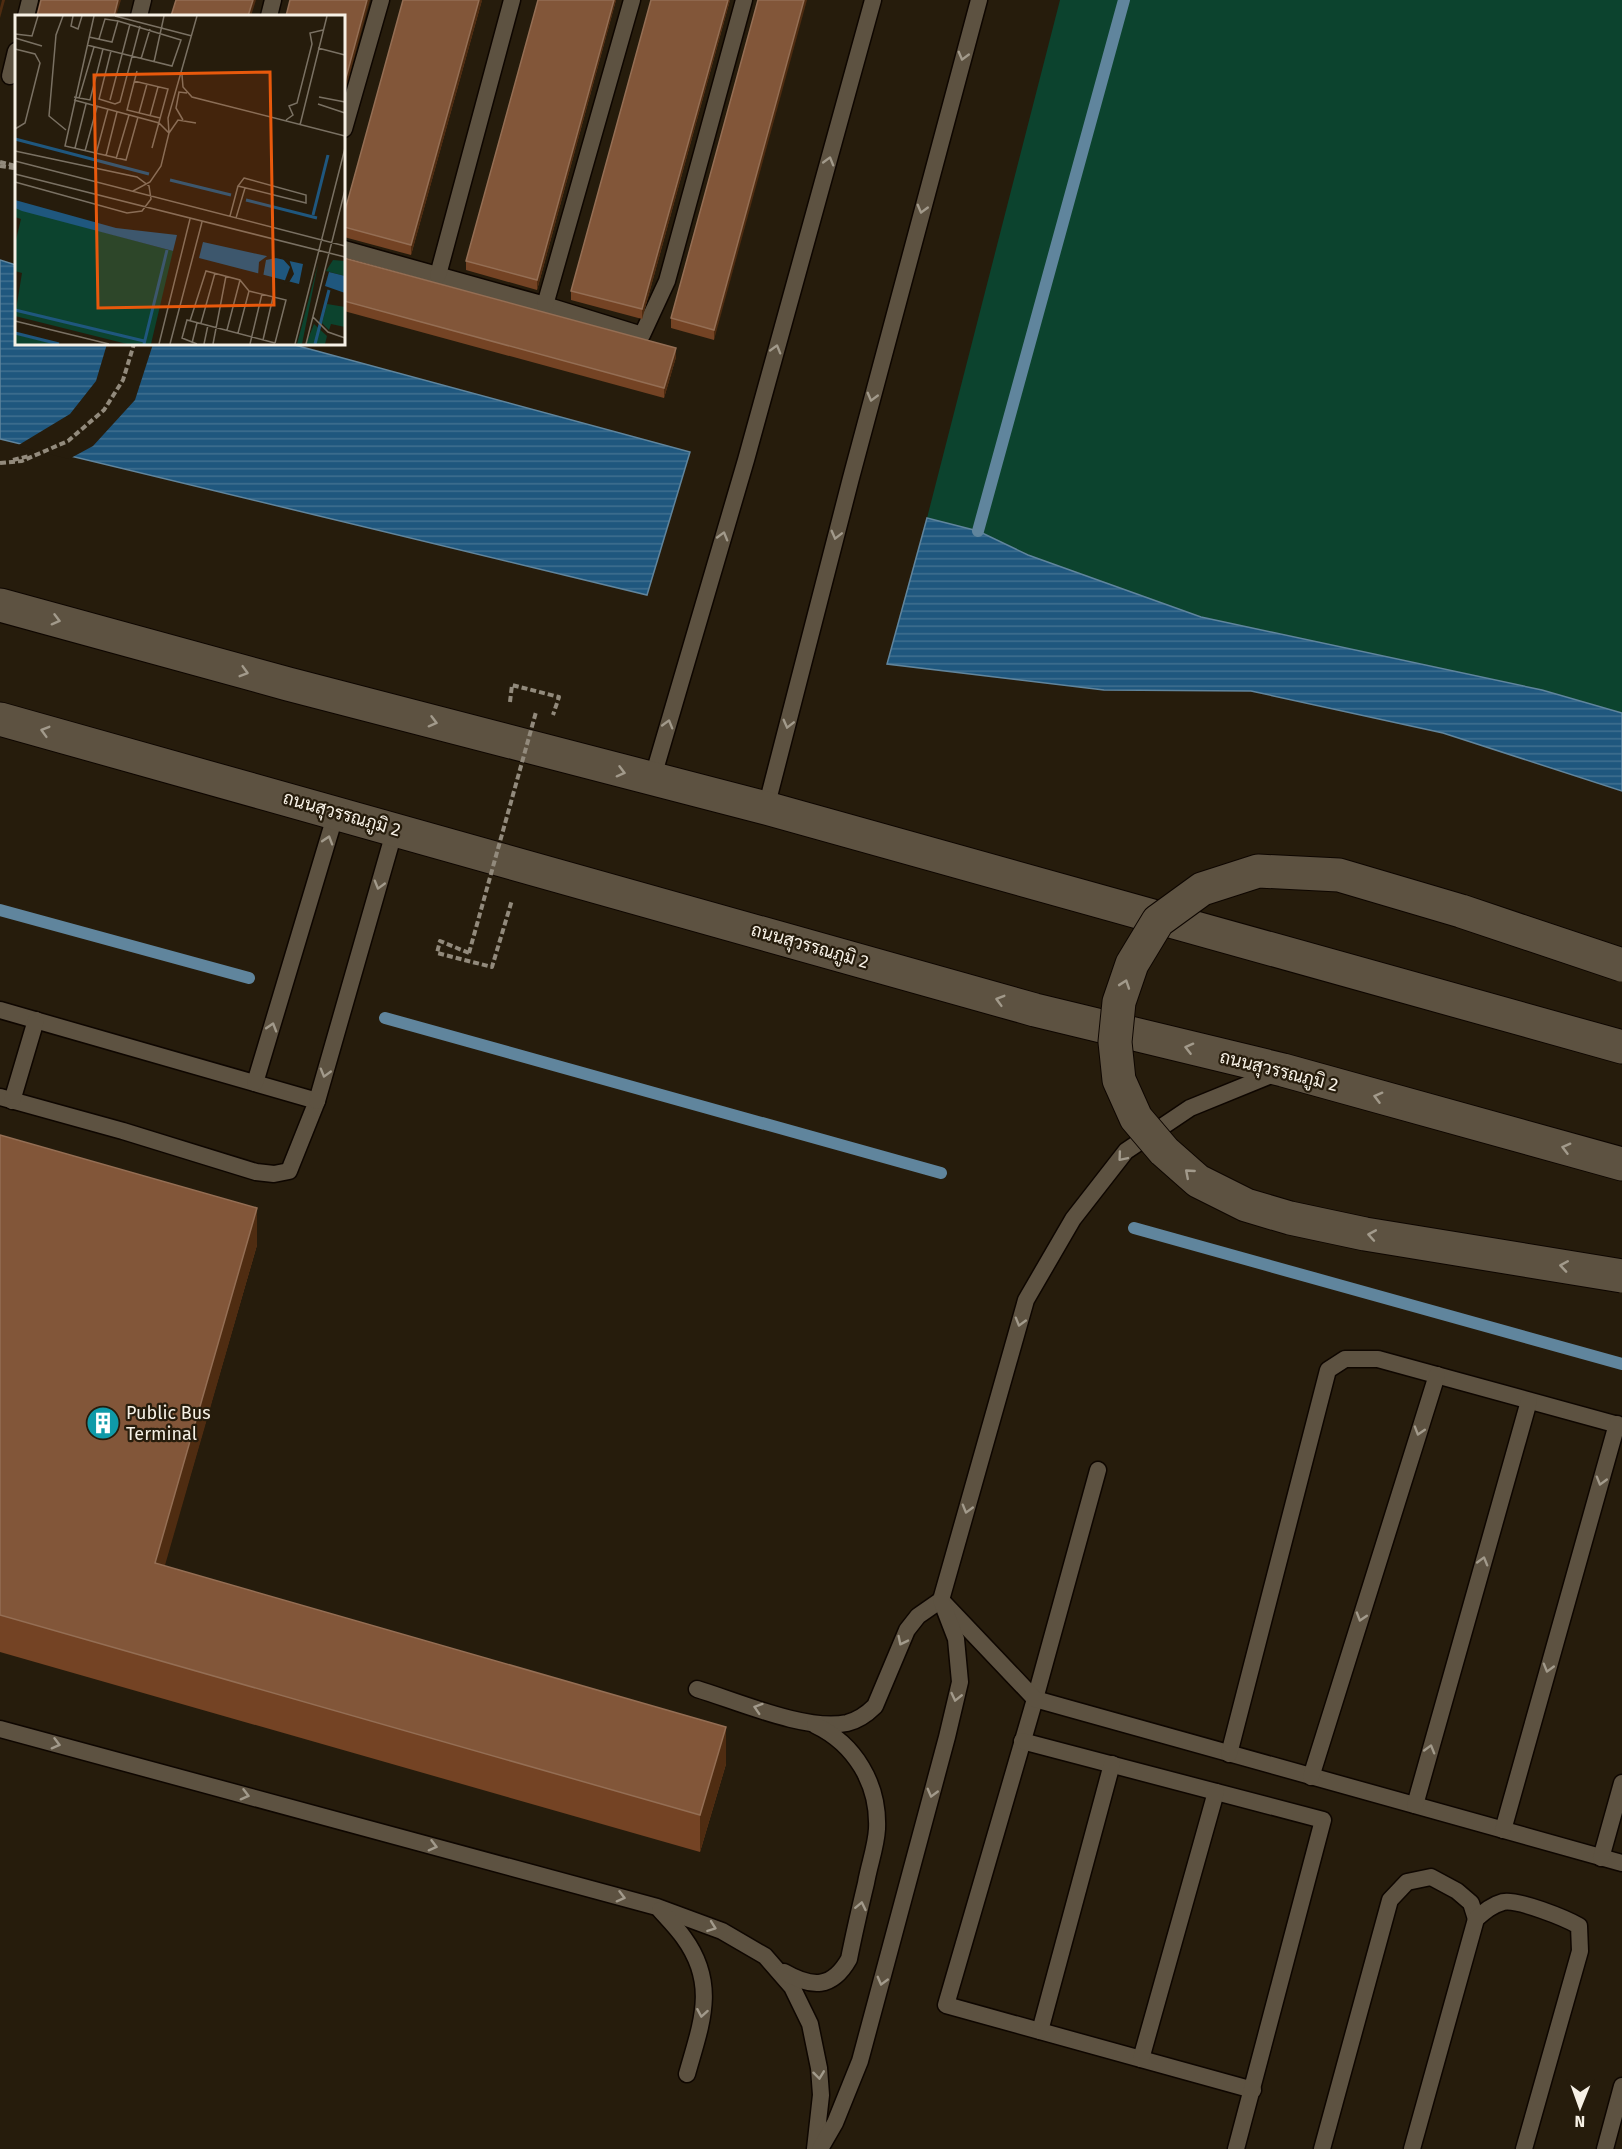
<svg xmlns="http://www.w3.org/2000/svg" width="1622" height="2149" viewBox="0 0 1622 2149" font-family="'Fira Sans',Sarabun,sans-serif">
<style>
.green{fill:#0c432e}
.water{fill:url(#water-rules);stroke:#60859d;stroke-width:1.5}
.pier{fill:#261c0c}
.lines{fill:none;stroke-linecap:round;stroke-linejoin:round}
.stream{stroke:#60859d;stroke-width:12}
.lane-casing{stroke:#0e0600;stroke-width:19}
.street-casing{stroke:#0e0600;stroke-width:35}
.path{stroke:#928a7c;stroke-width:4;stroke-dasharray:6 3;stroke-linecap:butt}
.lane{stroke:#5d5241;stroke-width:16}
.street{stroke:#5d5241;stroke-width:33}
.street-bridge-casing{stroke:#0e0600;stroke-width:35;stroke-linecap:butt}
.path-bridge{stroke:#928a7c;stroke-width:4;stroke-dasharray:6 3;stroke-linecap:butt}
.street-bridge{stroke:#5d5241;stroke-width:33}
.wall{fill:#744324}
.shaded-wall{fill:#4f2c11}
.building{fill:#825639;stroke:#946e54;stroke-width:1.5}
.oneway{stroke:#a29a8b}
.labels{text-anchor:middle;stroke-width:4.5;stroke-linejoin:round;paint-order:stroke}
.street-label{font-size:18px;fill:#f7f1e6;stroke:#261c0c}
.poi-label{font-size:18px;fill:#f7f1e6;stroke:#261c0c;text-anchor:start}
.inset-river{fill:none;stroke:#1f577e;stroke-width:3}
.inset-road{fill:none;stroke:#7a7163;stroke-width:1.5}
.view{fill:#e8590c;fill-opacity:0.15;stroke:#e8590c;stroke-width:3}
.inset-edge{fill:none;stroke:#f7f1e6;stroke-width:3}
</style>
<defs>
<pattern id="water-rules" width="6" height="5" patternUnits="userSpaceOnUse" patternTransform="scale(1.5)"><rect width="6" height="5" fill="#1f577e"/><path d="M0 2.5h6" fill="none" stroke="#407090"/></pattern>
</defs>
<rect width="100%" height="100%" fill="#261c0c"/>
<polygon class="green" points="1060,0 1622,0 1622,713 1542,690 1201,617 1028,555 978,531 927,518"/>
<g class="water">
<polygon points="0,260 16,265 16,344 291,344 690,452 647,595 0,439"/>
<polygon points="927,518 978,531 1028,555 1201,617 1542,690 1622,713 1622,791 1443,733 1251,691 1104,690 887,664"/>
</g>
<polygon class="pier" points="107,344 153,344 135,400 93,446 69,459 17,446 70,414 96,381"/>
<g class="lines">
<g class="stream">
<polyline points="978,531 1124,0"/>
<polyline points="0,910 249,978"/>
<polyline points="385,1018 941,1173"/>
<polyline points="1134,1228 1622,1364"/>
</g>
<defs>
<g id="lane">
<polyline points="26,16 30,0"/>
<polyline points="139,16 143,0"/>
<polyline points="269,16 273,0"/>
<polyline points="10,76 16,51"/>
<polyline points="344,129 381,0"/>
<polyline points="344,249 545,305 642,335 667,281 744,0"/>
<polyline points="438,275 512,0"/>
<polyline points="545,305 632,0"/>
<polyline points="652,780 746,460 873,0"/>
<polyline points="766,808 851,478 979,0"/>
<polyline points="0,1010 317,1101 289,1171 274,1174 256,1172 123,1131 0,1097"/>
<polyline points="255,1083 336,813"/>
<polyline points="12,1101 36,1020"/>
<polyline points="317,1101 395,829"/>
<polyline points="1098,1470 1035,1699 946,2005 1253,2090"/>
<path d="M 697,1689 C 737,1701 807,1732 847,1723 C 859,1720 867,1714 875,1706 L 907,1630 L 918,1616 L 941,1600 L 1035,1699 L 1622,1863"/>
<polyline points="0,1729 657,1907 722,1931 765,1956 792,1987 810,2024 819,2068 821,2095 815,2149"/>
<polyline points="1022,1741 1323,1820 1236,2149"/>
<polyline points="1229,1754 1328,1370 1345,1359 1378,1359 1622,1426"/>
<polyline points="1311,1777 1437,1375"/>
<polyline points="1415,1805 1529,1401"/>
<polyline points="1503,1830 1617,1424"/>
<polyline points="1601,1858 1622,1783"/>
<path d="M 660,1910 C 668,1919 677,1928 684,1938 C 718,1985 701,2024 687,2074"/>
<path d="M 784,1972 C 812,1988 832,1989 849,1959 C 854,1934 860,1908 866,1883 C 869,1865 876,1847 877,1829 C 879,1784 855,1744 815,1725"/>
<polyline points="1040,2031 1112,1764"/>
<polyline points="1141,2059 1216,1792"/>
<polyline points="820,2149 835,2123 860,2061 947,1737 960,1682 956,1639 941,1600 1026,1300 1073,1219 1126,1151 1190,1108 1276,1073"/>
<polyline points="1322,2149 1390,1900 1407,1882 1431,1877 1457,1891 1471,1903 1476,1919"/>
<path d="M 1412,2149 L 1476,1919 C 1485,1911 1492,1905 1503,1902 C 1518,1899 1565,1918 1579,1926 L 1580,1951 L 1524,2149"/>
<polyline points="1605,2149 1622,2086"/>
</g>
<g id="street">
<polyline points="0,605 288,684 766,808 1622,1047"/>
<polyline points="0,719 1035,1010 1283,1070 1622,1164"/>
</g>
</defs>
<use href="#lane" class="lane-casing"/>
<use href="#street" class="street-casing"/>
<g class="path">
<polyline points="0,162 16,166"/>
<polyline points="0,166 14,168"/>
<polyline points="13,460 29,456"/>
<polyline points="0,463 22,461 68,441 104,410 123,380 134,344"/>
<polyline points="510,702 512,685 559,697 553,715"/>
<polyline points="469,953 440,941 437,953 492,967 512,900"/>
</g>
<use href="#lane" class="lane"/>
<use href="#street" class="street"/>
<defs>
<polyline id="street-bridge" points="1622,965 1461,911 1339,875 1258,871 1202,889 1158,921 1132,964 1119,1002 1115,1042 1119,1080 1136,1118 1164,1151 1198,1181 1246,1205 1290,1218 1365,1234 1622,1276"/>
</defs>
<use href="#street-bridge" class="street-bridge-casing"/>
<polyline class="path-bridge" points="469,953 536,712"/>
<use href="#street-bridge" class="street-bridge"/>
</g>
<g class="wall">
<polygon points="482,0 411,255 344,237 344,214"/>
<polygon points="538,0 616,0 537,290 466,270 466,261"/>
<polygon points="651,0 730,0 642,319 571,300 571,291"/>
<polygon points="758,0 714,340 671,328 671,318"/>
<polygon points="344,258 676,357 664,398 344,311"/>
<polygon points="0,1135 257,1245 164,1566 726,1764 700,1852 0,1652"/>
</g>
<g class="shaded-wall">
<polygon points="2,0 5,0 0,18 0,8"/>
<polygon points="118,0 121,0 116,16 114,16"/>
<polygon points="253,0 256,0 251,16 248,16"/>
<polygon points="367,0 370,0 344,95 344,85"/>
<polygon points="479,0 482,0 411,255 411,245"/>
<polygon points="614,0 616,0 537,290 537,280"/>
<polygon points="728,0 730,0 642,319 642,309"/>
<polygon points="804,0 807,0 714,340 714,330"/>
<polygon points="676,348 676,357 664,398 664,388"/>
<polygon points="257,1208 257,1245 155,1600 155,1563"/>
<polygon points="726,1727 726,1764 700,1852 700,1815"/>
</g>
<g class="building">
<polygon points="41,0 118,0 114,16 37,16"/>
<polygon points="176,0 253,0 248,16 171,16"/>
<polygon points="290,0 367,0 344,85 344,16 286,16"/>
<polygon points="403,0 479,0 411,245 344,227 344,214"/>
<polygon points="538,0 614,0 537,280 466,261"/>
<polygon points="651,0 728,0 642,309 571,291"/>
<polygon points="758,0 804,0 714,330 671,318"/>
<polygon points="344,258 676,348 664,388 344,301"/>
<polygon points="0,1135 257,1208 155,1563 726,1727 700,1815 0,1615"/>
</g>
<defs><path id="oneway-chevron" d="M-2-3.5L2.5 0L-2 3.5" fill="none" stroke-width="1.6" stroke-linecap="round" stroke-linejoin="round" transform="scale(1.5)"/></defs>
<g class="oneway">
<use href="#oneway-chevron" transform="translate(963 56) rotate(105)"/>
<use href="#oneway-chevron" transform="translate(829 161) rotate(-74)"/>
<use href="#oneway-chevron" transform="translate(922 209) rotate(105)"/>
<use href="#oneway-chevron" transform="translate(776 349) rotate(-74)"/>
<use href="#oneway-chevron" transform="translate(872 397) rotate(105)"/>
<use href="#oneway-chevron" transform="translate(836 535) rotate(104)"/>
<use href="#oneway-chevron" transform="translate(723 536) rotate(-74)"/>
<use href="#oneway-chevron" transform="translate(56 620) rotate(15)"/>
<use href="#oneway-chevron" transform="translate(244 672) rotate(16)"/>
<use href="#oneway-chevron" transform="translate(433 722) rotate(15)"/>
<use href="#oneway-chevron" transform="translate(668 724) rotate(-74)"/>
<use href="#oneway-chevron" transform="translate(788 724) rotate(104)"/>
<use href="#oneway-chevron" transform="translate(45 731) rotate(-164)"/>
<use href="#oneway-chevron" transform="translate(621 772) rotate(15)"/>
<use href="#oneway-chevron" transform="translate(328 840) rotate(-73)"/>
<use href="#oneway-chevron" transform="translate(379 885) rotate(106)"/>
<use href="#oneway-chevron" transform="translate(1125 984) rotate(-71)"/>
<use href="#oneway-chevron" transform="translate(1000 1000) rotate(-164)"/>
<use href="#oneway-chevron" transform="translate(272 1027) rotate(-73)"/>
<use href="#oneway-chevron" transform="translate(1189 1048) rotate(-166)"/>
<use href="#oneway-chevron" transform="translate(325 1073) rotate(106)"/>
<use href="#oneway-chevron" transform="translate(1378 1097) rotate(-165)"/>
<use href="#oneway-chevron" transform="translate(1566 1148) rotate(-165)"/>
<use href="#oneway-chevron" transform="translate(1122 1157) rotate(130)"/>
<use href="#oneway-chevron" transform="translate(1189 1173) rotate(-139)"/>
<use href="#oneway-chevron" transform="translate(1372 1235) rotate(-170)"/>
<use href="#oneway-chevron" transform="translate(1564 1266) rotate(-171)"/>
<use href="#oneway-chevron" transform="translate(1020 1322) rotate(106)"/>
<use href="#oneway-chevron" transform="translate(1419 1431) rotate(107)"/>
<use href="#oneway-chevron" transform="translate(1601 1481) rotate(106)"/>
<use href="#oneway-chevron" transform="translate(967 1509) rotate(106)"/>
<use href="#oneway-chevron" transform="translate(1483 1561) rotate(-74)"/>
<use href="#oneway-chevron" transform="translate(1361 1617) rotate(107)"/>
<use href="#oneway-chevron" transform="translate(902 1641) rotate(116)"/>
<use href="#oneway-chevron" transform="translate(1548 1668) rotate(106)"/>
<use href="#oneway-chevron" transform="translate(956 1697) rotate(103)"/>
<use href="#oneway-chevron" transform="translate(758 1708) rotate(-162)"/>
<use href="#oneway-chevron" transform="translate(56 1744) rotate(15)"/>
<use href="#oneway-chevron" transform="translate(1430 1749) rotate(-74)"/>
<use href="#oneway-chevron" transform="translate(932 1793) rotate(105)"/>
<use href="#oneway-chevron" transform="translate(245 1795) rotate(15)"/>
<use href="#oneway-chevron" transform="translate(433 1846) rotate(15)"/>
<use href="#oneway-chevron" transform="translate(621 1897) rotate(15)"/>
<use href="#oneway-chevron" transform="translate(861 1906) rotate(-78)"/>
<use href="#oneway-chevron" transform="translate(712 1927) rotate(20)"/>
<use href="#oneway-chevron" transform="translate(882 1981) rotate(105)"/>
<use href="#oneway-chevron" transform="translate(702 2013) rotate(100)"/>
<use href="#oneway-chevron" transform="translate(819 2075) rotate(83)"/>
</g>
<defs>
<symbol id="building-disc" viewBox="-11 -11 22 22"><circle r="9.5" fill="#0f9aa8" stroke="#261c0c"/><path d="M-4-6H4V6H1V3H-1V6H-4ZM-2.5-4.3h1.7v1.8h-1.7ZM.8-4.3h1.7v1.8H.8ZM-2.5-1h1.7V.8h-1.7ZM.8-1h1.7V.8H.8Z" fill="#fff"/></symbol>
</defs>
<g fill-rule="evenodd">
<use href="#building-disc" x="84" y="1404" width="38" height="38"/>
</g>
<g class="labels">
<g class="street-label">
<text transform="translate(342 814) rotate(16)" y="6">ถนนสุวรรณภูมิ 2</text>
<text transform="translate(810 946) rotate(16)" y="6">ถนนสุวรรณภูมิ 2</text>
<text transform="translate(1279 1071) rotate(14)" y="6">ถนนสุวรรณภูมิ 2</text>
</g>
<g class="poi-label">
<text x="126" y="1419">Public Bus<tspan x="126" dy="21">Terminal</tspan></text>
</g>
</g>
<g transform="translate(15 15)">
<rect width="330" height="330" fill="#261c0c"/>
<path d="M 0,193 L 158,236 L 136,329 L 112,329 L 0,301 L 7,258 L 0,256 L 0,229 L 6,204 L 0,202 ZM 318,245 L 330,246 L 330,261 L 311,256 ZM 303,249 L 287,329 L 282,329 ZM 312,289 L 330,292 L 330,312 L 316,309 L 314,315 L 307,308 ZM 299,309 L 312,321 L 310,329 L 291,329 ZM 0,319 L 40,329 L 0,329 Z" fill="#0c432e"/>
<path d="M 0,185 L 101,213 L 162,220 L 158,236 L 7,196 L 0,193 ZM 188,227 L 288,249 L 284,269 L 184,243 ZM 314,257 L 330,261 L 330,278 L 310,271 Z" fill="#1f577e"/>
<path d="M 255,239 L 274,244 L 279,259 L 273,269 L 269,268 L 275,252 L 266,242 L 251,245 L 248,262 L 243,261 L 244,247 Z" fill="#261c0c"/>
<path class="inset-river" d="M 0,124 L 134,159M 155,165 L 216,180M 231,185 L 302,203M 298,200 L 313,140M 0,295 L 129,326M 0,318 L 44,329M 129,329 L 152,235M 300,329 L 314,275"/>
<path class="inset-road" d="M 48,1 L 41,20 L 34,101 L 51,115M 58,1 L 56,11 L 63,14 L 67,1M 79,1 L 50,131 L 111,145 L 123,102M 100,1 L 177,21M 0,19 L 17,21 L 23,1M 0,23 L 27,31M 84,24 L 90,4 L 103,6M 72,30 L 157,51 L 166,25 L 103,6 L 97,27 L 74,22M 303,33 L 330,40M 0,34 L 20,39 L 25,48 L 10,108 L 0,114M 96,36 L 84,84 L 100,89 L 105,87 L 125,11M 126,44 L 135,14M 139,47 L 149,1M 122,56 L 112,95 L 145,103M 167,60 L 168,72 L 177,82 L 330,121M 119,66 L 153,74 L 137,133M 59,82 L 75,85 L 88,34M 304,82 L 330,87M 64,83 L 79,32M 59,85 L 144,108 L 154,118 L 163,105 L 181,108M 95,85 L 115,9M 303,89 L 330,98M 124,98 L 132,69M 135,101 L 143,72M 168,105 L 161,93 L 164,77 L 172,78M 271,105 L 278,100 L 274,91 L 282,88 L 297,29 L 295,18 L 308,15M 285,110 L 312,1M 60,133 L 71,89M 0,136 L 122,162 L 134,171 L 136,184 L 127,196 L 112,198 L 0,167M 70,136 L 82,92M 81,139 L 93,94M 91,141 L 102,97M 101,144 L 114,100M 0,146 L 330,231M 0,159 L 330,242M 229,163 L 291,180 L 291,188 L 223,171 ZM 118,176 L 135,167 L 146,151 L 154,118 L 153,103 L 182,1M 215,201 L 223,171M 221,203 L 230,173M 298,302 L 313,317 L 330,323M 0,306 L 94,329M 175,306 L 191,256 L 225,265 L 234,276 L 271,285 L 260,328M 186,308 L 200,258M 212,315 L 225,265M 223,318 L 234,276M 248,325 L 258,282M 177,328 L 182,308M 144,329 L 175,204M 155,329 L 187,207M 182,329 L 167,323 L 172,305 L 260,328M 189,329 L 193,310M 198,329 L 211,261M 235,329 L 247,279M 280,329 L 330,133M 291,329 L 330,175"/>
<path class="view" d="M 255,57 L 259,290 L 83,293 L 79,60 Z"/>
<rect width="330" height="330" class="inset-edge"/>
</g>
<g transform="translate(1580 2107) rotate(181)" stroke="#261c0c" stroke-width="4.5" paint-order="stroke">
<path d="M0-4.5L10 22L0 15L-10 22Z" fill="#f7f1e6"/>
<text y="-9" font-size="16" font-weight="bold" text-anchor="middle" fill="#f7f1e6">N</text>
</g>
</svg>
